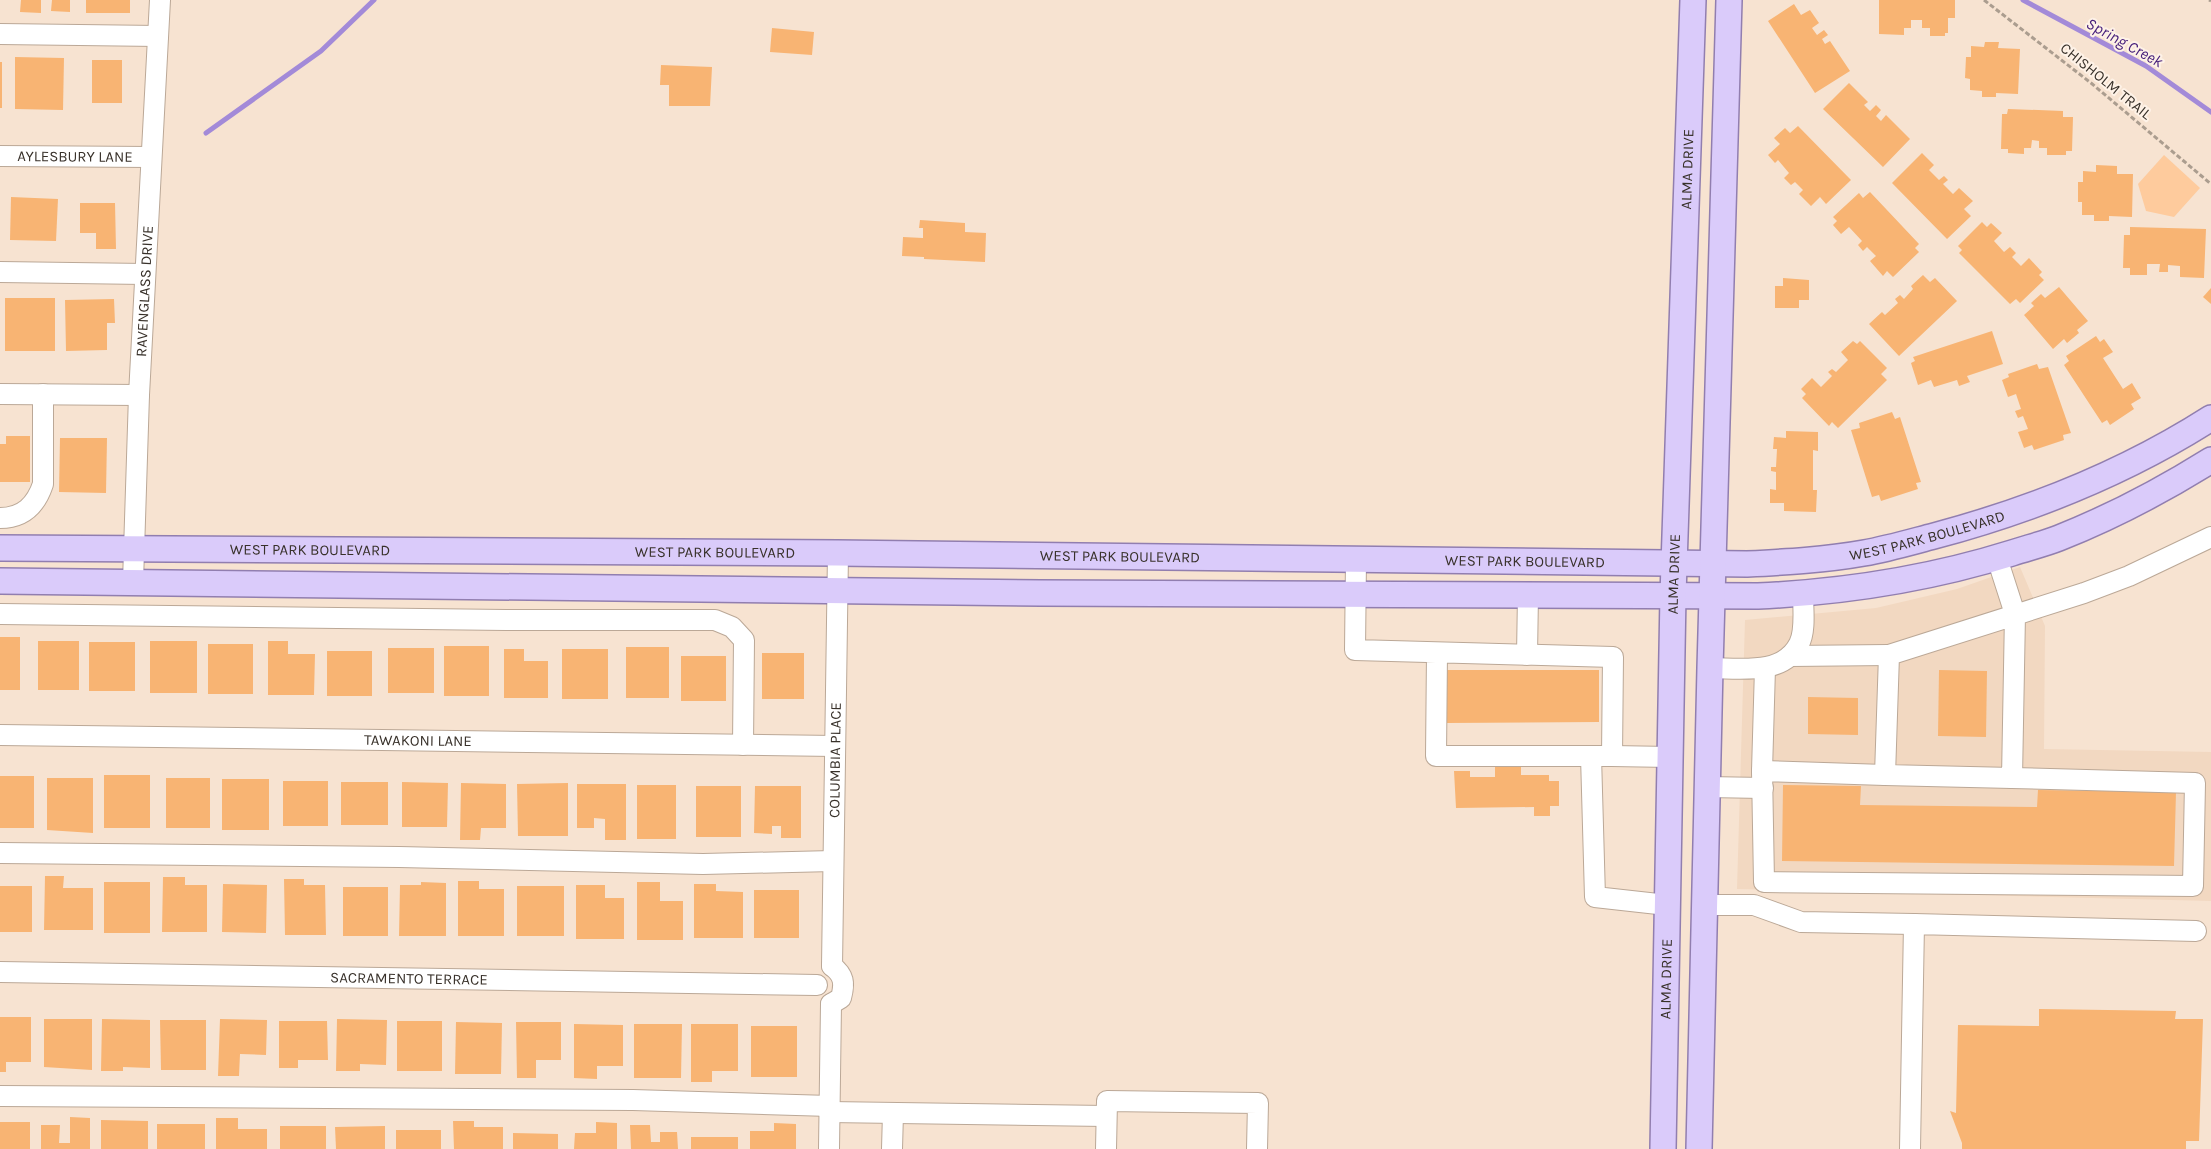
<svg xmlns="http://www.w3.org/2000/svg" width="2211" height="1149" viewBox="0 0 2211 1149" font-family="Karla,sans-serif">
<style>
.built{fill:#f2d8c1}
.park{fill:#fecb9d}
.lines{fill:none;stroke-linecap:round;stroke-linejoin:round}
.stream{stroke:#a38ad8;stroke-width:5}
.building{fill:#f8b473}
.minor-casing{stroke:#bba897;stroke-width:22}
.major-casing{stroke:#917eaf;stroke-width:28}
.path{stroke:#ab9d8f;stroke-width:3;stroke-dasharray:5 2.5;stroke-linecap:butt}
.minor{stroke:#fff;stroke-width:20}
.major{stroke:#dacbfa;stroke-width:25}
.labels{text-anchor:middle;stroke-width:4;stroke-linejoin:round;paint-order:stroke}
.street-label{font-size:15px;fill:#38312a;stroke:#fef2e7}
.water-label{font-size:16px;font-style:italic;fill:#47207b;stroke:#fef2e7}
</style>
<rect width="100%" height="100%" fill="#f7e3d1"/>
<polygon class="built" points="2020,567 2045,626 2044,749 2211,752 2211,901 1737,889 1745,620 1876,608 1957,589"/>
<polygon class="park" points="2164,155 2200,188 2174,217 2146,211 2138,184"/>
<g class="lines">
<g class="stream">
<polyline points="2023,0 2146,66 2211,112"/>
<polyline points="206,133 321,51 374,0"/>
</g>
</g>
<g class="building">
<polygon points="21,0 41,0 41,13 20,12"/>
<polygon points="52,0 70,0 70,12 51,11"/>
<rect x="86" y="0" width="44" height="13"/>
<polygon points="1879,0 1955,0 1955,18 1948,18 1948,33 1945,33 1945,36 1930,36 1930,28 1922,28 1922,20 1911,20 1911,28 1904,28 1904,35 1879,34"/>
<polygon points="1794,4 1801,15 1810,10 1819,23 1812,28 1817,35 1824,30 1828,35 1822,39 1825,44 1830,41 1850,71 1815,93 1768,21"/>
<polygon points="772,28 814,32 812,55 770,52"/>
<polygon points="1985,42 1999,42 1998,48 2020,49 2018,94 1996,93 1996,97 1982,97 1982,91 1970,90 1970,79 1965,78 1966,57 1971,57 1971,46 1984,47"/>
<polygon points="15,57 64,58 63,110 15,109"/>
<rect x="92" y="60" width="30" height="43"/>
<rect x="0" y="62" width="2" height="46"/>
<polygon points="661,65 712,67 710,106 669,106 669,85 660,85"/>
<polygon points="1849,83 1868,102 1864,105 1870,111 1876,105 1881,110 1876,116 1881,121 1886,115 1910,139 1883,167 1823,109"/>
<polygon points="2008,109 2063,111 2063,117 2073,117 2072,151 2066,151 2066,155 2047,155 2047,148 2039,148 2039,141 2032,140 2031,148 2024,148 2024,154 2008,153 2008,149 2001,149 2002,114 2007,114"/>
<polygon points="1798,126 1851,180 1826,204 1820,197 1811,206 1799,194 1803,190 1795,182 1791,185 1784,178 1789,173 1778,160 1775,163 1768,155 1780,144 1774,138 1785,128 1790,133"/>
<polygon points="1922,153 1934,165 1929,170 1939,180 1944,176 1948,180 1943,184 1953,194 1959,188 1973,201 1964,209 1971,216 1947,239 1892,183"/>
<polygon points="2096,165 2117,166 2117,174 2133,174 2132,217 2109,216 2109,221 2094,221 2094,215 2082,215 2082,202 2078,202 2078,182 2083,182 2083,171 2096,172"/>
<polygon points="1870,192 1919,244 1915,248 1919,252 1893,277 1887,271 1883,276 1870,261 1876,256 1867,247 1863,251 1858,245 1862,241 1849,227 1841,234 1833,225 1837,221 1833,217 1859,193 1863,198"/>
<polygon points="11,197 58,199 56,241 10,240"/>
<polygon points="80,203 115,203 116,249 96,249 96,233 80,233"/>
<polygon points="920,220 965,223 965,232 986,233 985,262 924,259 924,257 902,256 903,237 923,238 923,228 919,228"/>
<polygon points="1982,222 1987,227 1991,223 2002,233 1994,241 2004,252 2010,247 2016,253 2012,257 2021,266 2029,258 2042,272 2039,275 2044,280 2020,303 2016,299 2010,304 1959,253 1962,250 1958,246"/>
<polygon points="2130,227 2206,229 2204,278 2180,277 2180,266 2168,265 2168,272 2159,272 2160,264 2147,264 2147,275 2130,275 2130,268 2123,268 2124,235 2130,235"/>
<polygon points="1923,275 1930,282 1935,278 1957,301 1899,356 1869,324 1882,312 1885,315 1898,303 1895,299 1900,295 1904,299 1913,289 1911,286"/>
<polygon points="1783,278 1809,280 1809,300 1799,300 1799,308 1775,308 1775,286 1783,286"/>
<polygon points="2059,287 2088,321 2077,330 2079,333 2067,343 2064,339 2053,349 2024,315 2034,306 2031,303 2041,294 2045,298"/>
<polygon points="2211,288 2211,304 2203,297"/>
<rect x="5" y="298" width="50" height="53"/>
<polygon points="114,299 115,323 107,323 107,350 66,351 65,300"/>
<polygon points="1992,331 2003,364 1967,376 1970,382 1959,386 1957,380 1934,387 1931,380 1918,385 1911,363 1915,361 1913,357"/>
<polygon points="2096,336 2100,342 2104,339 2113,352 2103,358 2123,389 2132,383 2141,398 2131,404 2134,409 2110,425 2107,420 2102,423 2064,365 2069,361 2066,356"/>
<polygon points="1853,341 1857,344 1860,341 1887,368 1881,374 1887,380 1838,428 1832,422 1829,426 1802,398 1806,394 1801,389 1812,378 1821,387 1832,376 1828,372 1832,369 1836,372 1848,360 1841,352"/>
<polygon points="2037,364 2039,369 2048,367 2071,433 2063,435 2064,440 2034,450 2032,445 2024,448 2018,432 2028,429 2023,416 2018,418 2015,411 2021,409 2016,394 2008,397 2002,380 2009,377 2008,374"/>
<polygon points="1892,412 1895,419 1900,417 1921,482 1916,483 1918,489 1881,501 1879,495 1872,497 1851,430 1860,428 1859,423"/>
<polygon points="1786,431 1818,432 1818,451 1813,450 1813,490 1817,490 1816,512 1784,511 1784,503 1770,503 1770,489 1776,490 1776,472 1771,471 1771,467 1776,467 1777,449 1773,449 1774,437 1786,438"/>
<polygon points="6,436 30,436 30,482 0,482 0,444 6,444"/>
<polygon points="60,438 107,438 106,493 59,492"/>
<rect x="0" y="637" width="20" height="53"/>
<rect x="38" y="641" width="41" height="49"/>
<rect x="150" y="641" width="47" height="52"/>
<polygon points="268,641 288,641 288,654 315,654 314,695 268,695"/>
<rect x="89" y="642" width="46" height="49"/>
<rect x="208" y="644" width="45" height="50"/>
<rect x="444" y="646" width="45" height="50"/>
<rect x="626" y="647" width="43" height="51"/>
<rect x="388" y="648" width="46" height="45"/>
<polygon points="504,649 524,649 524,661 548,661 548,698 504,698"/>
<rect x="562" y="649" width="46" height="50"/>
<rect x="327" y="651" width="45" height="45"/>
<rect x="762" y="653" width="42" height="46"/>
<rect x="681" y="656" width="45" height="45"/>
<polygon points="1446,670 1599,670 1599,722 1446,723"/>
<polygon points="1939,670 1987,671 1986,737 1938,736"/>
<polygon points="1808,697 1858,698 1858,735 1808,734"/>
<polygon points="1495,766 1521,766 1521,775 1549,775 1549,781 1559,781 1559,806 1550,806 1550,816 1534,816 1534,807 1456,808 1454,771 1470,771 1470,777 1495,777"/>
<rect x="104" y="775" width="46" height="53"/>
<rect x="0" y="776" width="34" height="52"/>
<polygon points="47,778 93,778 93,833 47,830"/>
<rect x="166" y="778" width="44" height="50"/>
<rect x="222" y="779" width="47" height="51"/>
<rect x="283" y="781" width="45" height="45"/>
<rect x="341" y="782" width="47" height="43"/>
<polygon points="402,782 448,783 447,827 402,827"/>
<polygon points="461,783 506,784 506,828 481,828 480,840 460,840"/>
<polygon points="568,783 568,836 518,836 517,784"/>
<polygon points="577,784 626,784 626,840 605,840 605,819 594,818 594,828 577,828"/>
<rect x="637" y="785" width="39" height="54"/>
<polygon points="1783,785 1861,786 1860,805 2037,807 2038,790 2176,792 2174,866 1782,861"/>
<rect x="696" y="786" width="45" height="51"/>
<polygon points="755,786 801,786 801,838 781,838 781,826 772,826 772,834 754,833"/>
<polygon points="45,876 64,876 63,888 93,888 93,930 44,930"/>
<polygon points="163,877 185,877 185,885 207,885 207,932 162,932"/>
<polygon points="284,879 304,879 304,885 325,885 326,935 285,935"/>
<polygon points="458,881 479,881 479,889 504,889 504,936 458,936"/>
<rect x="104" y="882" width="46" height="51"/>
<polygon points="421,882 446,883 446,936 399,936 400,885 421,885"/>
<polygon points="637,882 660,882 660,901 683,901 683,940 637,940"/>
<polygon points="223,884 267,885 266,933 222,932"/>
<polygon points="694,884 716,884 716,891 743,892 743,938 694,938"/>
<polygon points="576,885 605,885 605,898 624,898 624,939 576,939"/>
<rect x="0" y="886" width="32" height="46"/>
<rect x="517" y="886" width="47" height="50"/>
<rect x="343" y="887" width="45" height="49"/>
<rect x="754" y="890" width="45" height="48"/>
<polygon points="2039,1009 2176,1011 2175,1019 2203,1019 2199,1141 2186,1141 2186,1149 1962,1149 1962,1143 1950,1111 1956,1113 1958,1025 2039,1026"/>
<polygon points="0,1017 31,1017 31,1062 6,1062 6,1072 0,1072"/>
<polygon points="44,1019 92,1019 92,1070 44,1067"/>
<polygon points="102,1019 150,1020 150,1068 123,1067 123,1071 101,1071"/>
<polygon points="220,1019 267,1020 266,1055 240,1054 239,1076 218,1076"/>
<polygon points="337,1019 387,1020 386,1065 360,1064 360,1071 336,1071"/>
<polygon points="160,1020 206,1020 206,1070 161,1070"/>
<polygon points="279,1021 327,1021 328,1060 298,1060 298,1068 279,1068"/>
<rect x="397" y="1021" width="45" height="50"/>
<polygon points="456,1022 502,1023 501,1074 455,1074"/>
<polygon points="516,1022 561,1022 561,1060 536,1060 536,1078 517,1078"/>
<polygon points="574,1024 623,1025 623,1066 597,1066 597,1079 574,1078"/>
<polygon points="634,1024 682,1024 681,1078 634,1078"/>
<polygon points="691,1024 738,1024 738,1071 712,1071 712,1082 691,1082"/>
<rect x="751" y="1026" width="46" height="51"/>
<polygon points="70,1117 90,1118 90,1149 41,1149 41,1125 60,1125 59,1143 70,1143"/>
<polygon points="216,1118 238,1118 238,1129 267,1129 267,1149 216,1149"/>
<polygon points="101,1120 148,1121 148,1149 101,1149"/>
<polygon points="453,1121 474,1121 474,1127 503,1127 503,1149 454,1149"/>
<rect x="0" y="1122" width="30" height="27"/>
<polygon points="596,1122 617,1123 617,1149 574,1149 575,1133 596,1133"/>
<polygon points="774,1123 796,1124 796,1149 750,1149 750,1131 774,1131"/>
<rect x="157" y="1124" width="48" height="25"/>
<polygon points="630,1125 650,1125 651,1142 660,1142 660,1132 677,1132 678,1149 631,1149"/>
<rect x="280" y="1126" width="46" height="23"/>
<polygon points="385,1126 385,1149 336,1149 335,1127"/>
<rect x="396" y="1130" width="45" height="19"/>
<polygon points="513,1133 558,1134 558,1149 513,1149"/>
<rect x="691" y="1137" width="47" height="12"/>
</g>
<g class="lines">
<defs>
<g id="minor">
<polyline points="0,34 158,36"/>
<path id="s1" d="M 0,156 L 151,157"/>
<polyline points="0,272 145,274"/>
<polyline points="0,394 139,395"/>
<path d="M 0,518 C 23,518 36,505 43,484 L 43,394"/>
<polyline points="1997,558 2015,614 2012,778 1885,775 1889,655 2084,593 2129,576 2211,537"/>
<polyline points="1356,560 1355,650 1613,657 1612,756 1436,756 1437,653"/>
<path id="s2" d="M 133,582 L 139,395 L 160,0"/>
<polyline points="0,614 506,620 715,620 732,627 744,640 743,745"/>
<polyline points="1527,655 1528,595"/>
<polyline points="1790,656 1889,655"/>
<path d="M 1710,668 C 1739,668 1783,676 1799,644 C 1806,631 1803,609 1803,594"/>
<path id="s3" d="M 0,735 L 835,746"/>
<polyline points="1591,756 1595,897 1667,905"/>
<polyline points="1612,756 1670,757"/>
<polyline points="1762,771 1765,668"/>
<polyline points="1885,775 1762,771 1764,882 2193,886 2195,783 2012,778"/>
<polyline points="1707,787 1763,788"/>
<polyline points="0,853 399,857 703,864 833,861"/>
<polyline points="1704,905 1754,905 1801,922 1914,924"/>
<path id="s4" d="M 832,966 L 838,553"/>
<path id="s5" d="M 0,972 L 817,985"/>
<path d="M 831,1004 L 841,998 C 845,983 844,975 832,966"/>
<polyline points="0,1096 633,1100 830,1106"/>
<polyline points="829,1112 1106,1116"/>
<polyline points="829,1149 831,1004"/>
<polyline points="892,1149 893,1113"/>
<polyline points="1106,1149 1107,1101 1258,1103 1257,1149"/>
<polyline points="1910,1149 1914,924 2196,931"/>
</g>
<g id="major">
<path id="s6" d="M 0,548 L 838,553 L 1747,564 C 1786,562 1825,560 1864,553 C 1887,549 1911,542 1934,536 C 2032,510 2125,473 2211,418"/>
<path d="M 0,581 L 1041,593 L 1758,596 C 1845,592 1929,579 2012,553 C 2027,548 2044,544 2059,538 C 2112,517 2163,490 2211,460"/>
<path id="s7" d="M 1663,1149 L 1673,595 L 1693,0"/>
<polyline points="1699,1149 1710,668 1729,0"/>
</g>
</defs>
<use href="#minor" class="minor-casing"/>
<use href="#major" class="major-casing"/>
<g class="path">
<polyline points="1984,0 2091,83 2211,184"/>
<polyline points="2209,0 2211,1"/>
</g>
<use href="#minor" class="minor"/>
<use href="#major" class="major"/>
</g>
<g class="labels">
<g class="street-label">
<text transform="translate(2106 81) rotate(39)" y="5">CHISHOLM TRAIL</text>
<text dy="5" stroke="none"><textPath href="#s1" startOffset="75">AYLESBURY LANE</textPath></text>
<text dy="5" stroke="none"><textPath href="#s7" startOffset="980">ALMA DRIVE</textPath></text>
<text dy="5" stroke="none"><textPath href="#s2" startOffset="291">RAVENGLASS DRIVE</textPath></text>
<text dy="5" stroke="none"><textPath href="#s6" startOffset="1930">WEST PARK BOULEVARD</textPath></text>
<text dy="5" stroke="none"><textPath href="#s6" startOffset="310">WEST PARK BOULEVARD</textPath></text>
<text dy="5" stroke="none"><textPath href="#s6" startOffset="715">WEST PARK BOULEVARD</textPath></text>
<text dy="5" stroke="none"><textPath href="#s6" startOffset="1120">WEST PARK BOULEVARD</textPath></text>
<text dy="5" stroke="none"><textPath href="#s6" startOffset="1525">WEST PARK BOULEVARD</textPath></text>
<text dy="5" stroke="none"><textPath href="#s7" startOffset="575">ALMA DRIVE</textPath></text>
<text dy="5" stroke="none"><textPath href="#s3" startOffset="418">TAWAKONI LANE</textPath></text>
<text dy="5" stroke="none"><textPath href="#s4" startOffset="206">COLUMBIA PLACE</textPath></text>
<text dy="5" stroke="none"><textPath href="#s5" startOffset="409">SACRAMENTO TERRACE</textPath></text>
<text dy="5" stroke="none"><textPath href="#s7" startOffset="170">ALMA DRIVE</textPath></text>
</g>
<g class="water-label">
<text transform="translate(2125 42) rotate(29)" y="6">Spring Creek</text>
</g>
</g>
</svg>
